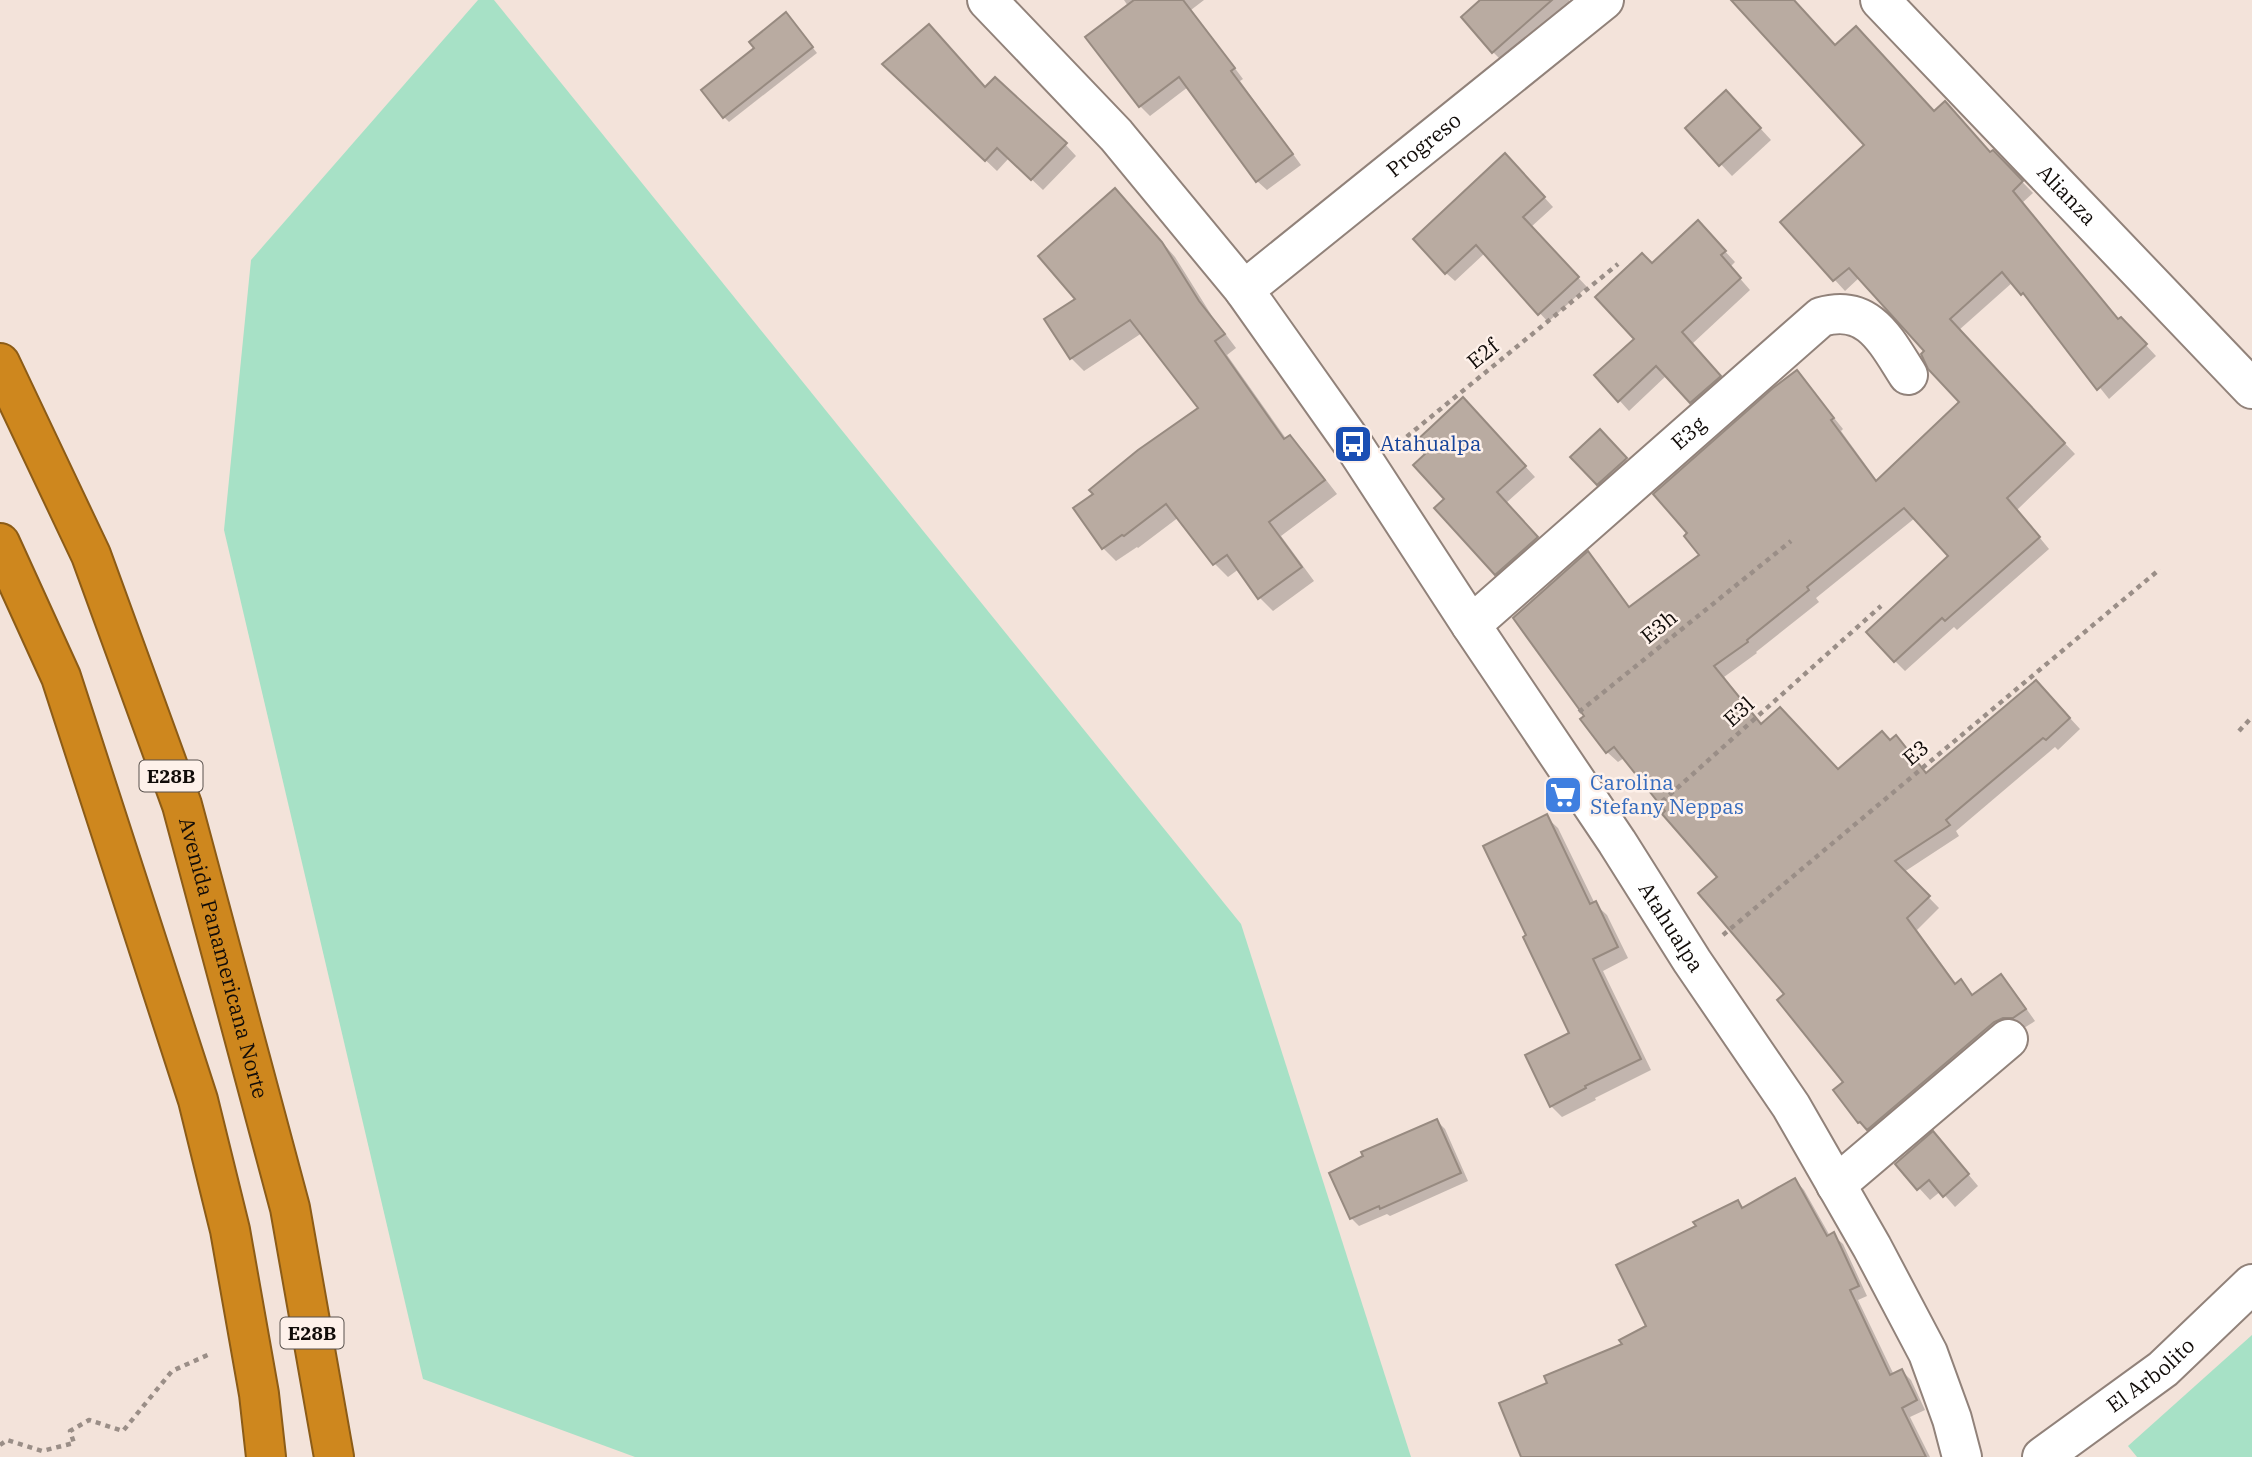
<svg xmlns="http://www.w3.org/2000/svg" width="2252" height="1457" viewBox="0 0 2252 1457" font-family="'IBM Plex Serif',serif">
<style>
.green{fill:#a7e1c6}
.shadow{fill:#0003}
.building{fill:#b9aba1;stroke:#978a80;stroke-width:2}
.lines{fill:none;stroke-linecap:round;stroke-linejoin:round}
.street-casing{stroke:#91827a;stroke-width:42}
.secondary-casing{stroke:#91827a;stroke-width:42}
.highway-casing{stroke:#8c5c17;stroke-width:42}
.path{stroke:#9a8e87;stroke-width:4.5;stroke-dasharray:5 5;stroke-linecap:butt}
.street{stroke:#fff;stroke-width:38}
.secondary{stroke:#fff;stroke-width:38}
.highway{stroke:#ce871e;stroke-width:38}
.labels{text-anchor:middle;stroke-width:5;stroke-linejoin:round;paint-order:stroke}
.shield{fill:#fef1ea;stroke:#58514c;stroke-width:2}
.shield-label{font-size:19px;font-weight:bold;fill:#110c09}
.street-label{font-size:21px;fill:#110c09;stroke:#fef1ea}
.transit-label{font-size:21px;fill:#164399;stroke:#fef1ea;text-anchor:start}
.shop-label{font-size:21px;fill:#366cbe;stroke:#fef1ea;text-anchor:start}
</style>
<rect width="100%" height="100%" fill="#f3e3da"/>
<g class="green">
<polygon points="478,0 494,0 1241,924 1411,1457 635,1457 423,1379 224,530 251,260"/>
<polygon points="2252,1335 2252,1457 2137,1457 2128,1446"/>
</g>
<g class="shadow">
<polygon points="1124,0 1204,0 1191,10 1243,79 1240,81 1301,165 1267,190 1257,181 1188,87 1150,116 1140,106 1128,6"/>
<polygon points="1482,0 1569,0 1572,4 1504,63 1493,52"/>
<polygon points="1750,0 1793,0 1836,47 1991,154 1993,152 2033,193 2022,203 2119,321 2132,330 2156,356 2109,399 2033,304 2013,282 1959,330 2075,454 2017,510 2049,549 1957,630 1954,627 1905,671 1895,661 1950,556 1915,518 1816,598 1819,602 1756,652 1757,653 1724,677 1762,725 1838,771 1891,742 1907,748 1928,774 2047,693 2080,729 2058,750 2055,747 1956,831 1959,836 1904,872 1939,908 1917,930 1957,985 1961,982 1973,995 2001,976 2011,987 2035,1021 2024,1028 2015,1028 1870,1133 1859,1122 1846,1082 1786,994 1719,877 1624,758 1618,762 1607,752 1586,716 1588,554 1599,564 1630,608 1702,555 1797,372 1843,429 1841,431 1878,482 1962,403 1927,351 1860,277 1845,291 1782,222 1867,145"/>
<polygon points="791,20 817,53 729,122 724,117"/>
<polygon points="896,75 986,89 1065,144 1076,156 1043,190 1009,158 997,171"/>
<polygon points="1737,103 1771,140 1732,176 1687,128"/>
<polygon points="1514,164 1553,207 1531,227 1587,287 1548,322 1485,253 1455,281 1446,273"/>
<polygon points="1128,203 1175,257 1212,316 1236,348 1227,355 1287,440 1290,437 1303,450 1337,494 1281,536 1314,581 1273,611 1260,598 1239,569 1228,577 1215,564 1179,517 1138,548 1137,547 1116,561 1103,548 1200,408 1142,333 1084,371 1071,358 1047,320 1078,299"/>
<polygon points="1708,233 1735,262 1730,267 1750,290 1692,344 1731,387 1702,413 1667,375 1629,411 1619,400 1636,339 1652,265"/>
<polygon points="1473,410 1535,477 1506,503 1547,548 1506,584 1496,574 1446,499 1427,454"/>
<polygon points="1600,431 1631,465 1603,489 1573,457"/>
<polygon points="1546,817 1558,828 1595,904 1607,915 1628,958 1603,971 1651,1070 1595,1098 1596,1100 1562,1117 1551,1106 1571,1034 1529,936"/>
<polygon points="1437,1121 1445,1129 1468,1181 1390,1216 1387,1214 1359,1226 1351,1218"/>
<polygon points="1944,1145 1978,1186 1955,1207 1941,1191 1930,1200 1897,1164"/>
<polygon points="1795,1180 1804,1190 1830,1236 1833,1235 1843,1244 1867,1296 1858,1300 1894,1375 1902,1371 1911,1380 1925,1410 1910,1417 1930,1457 1580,1457 1624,1345 1648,1327 1698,1227 1738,1202 1745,1209"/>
</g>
<g class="building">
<polygon points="1134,0 1183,0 1235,68 1231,71 1293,154 1256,182 1179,77 1139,107 1085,37"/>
<polygon points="1480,0 1552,0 1492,53 1461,17"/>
<polygon points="1731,0 1794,0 1835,45 1856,26 1934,111 1945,101 1990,152 1993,150 2023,181 2013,191 2118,319 2121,317 2147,344 2097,390 2023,293 2021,295 2002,272 1950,319 2065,443 2007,498 2040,537 1945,621 1942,618 1894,662 1866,632 1948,556 1904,508 1807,587 1809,590 1747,640 1748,642 1714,666 1761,724 1780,707 1838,769 1882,731 1890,740 1896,735 1926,773 2036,680 2070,718 2046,740 2043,738 1946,820 1950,825 1895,861 1930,896 1907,918 1955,984 1961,979 1972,995 2001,974 2026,1009 2013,1018 2003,1018 1994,1022 1867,1130 1860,1122 1858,1123 1833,1090 1843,1082 1777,1000 1784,994 1698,893 1717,877 1662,814 1665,811 1614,747 1606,753 1580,719 1584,716 1513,618 1588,551 1629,607 1699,555 1684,536 1687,533 1653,494 1773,388 1797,370 1834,418 1831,420 1876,481 1959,402 1928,369 1921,354 1924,351 1849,268 1833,281 1780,222 1864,145"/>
<polygon points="786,12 813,47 723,118 701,90 754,48 749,42"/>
<polygon points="929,24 985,87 995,77 1067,143 1031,180 997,148 985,161 882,64"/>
<polygon points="1726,90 1761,128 1719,166 1685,128"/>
<polygon points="1505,153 1545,197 1523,217 1579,277 1538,315 1476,245 1445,274 1413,239"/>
<polygon points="1115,188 1162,242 1199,301 1225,334 1215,341 1284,439 1290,435 1325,480 1269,522 1302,567 1258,599 1227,555 1213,565 1166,504 1124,536 1122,535 1102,549 1073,508 1093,494 1089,490 1138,450 1198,408 1130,320 1070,359 1044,319 1075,299 1038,256"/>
<polygon points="1698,220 1726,251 1721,255 1741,278 1682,332 1721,376 1690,403 1656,366 1618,402 1594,375 1634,339 1595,297 1642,253 1652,263"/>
<polygon points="1463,397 1526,466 1497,492 1538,537 1495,575 1434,508 1444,499 1413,465 1425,454 1414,443"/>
<polygon points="1600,429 1627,458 1597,485 1570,457"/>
<polygon points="1547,814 1590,904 1596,901 1618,947 1593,959 1641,1059 1585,1086 1586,1088 1550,1107 1525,1055 1569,1033 1523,937 1526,935 1483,846"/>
<polygon points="1437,1119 1461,1173 1380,1209 1379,1206 1350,1219 1329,1173 1363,1156 1361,1152"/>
<polygon points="1933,1131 1969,1174 1943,1197 1929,1180 1917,1190 1895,1164"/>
<polygon points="1795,1178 1827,1236 1834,1232 1859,1286 1850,1290 1890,1375 1902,1369 1917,1400 1902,1408 1926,1457 1521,1457 1499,1403 1547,1383 1544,1376 1622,1344 1619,1340 1646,1326 1616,1265 1696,1226 1693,1222 1738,1200 1742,1208"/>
</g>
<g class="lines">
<defs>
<g id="street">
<path id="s1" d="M 1880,0 L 2252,389"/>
<path id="s2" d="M 1244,290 L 1604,0"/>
<path id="s3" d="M 1471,625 L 1821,317 C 1869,303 1886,341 1908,375"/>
<polyline points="1836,1185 2008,1039"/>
<path id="s4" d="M 2042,1457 L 2163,1369 L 2252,1284"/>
</g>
<g id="secondary">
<path id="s5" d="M 987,0 L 1116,135 L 1244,290 L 1353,444 L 1471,625 L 1617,842 L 1692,961 L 1791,1106 L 1872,1247 L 1928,1353 L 1952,1419 L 1962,1457"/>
</g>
<g id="highway">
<path id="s6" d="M 0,363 L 91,555 L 182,805 L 290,1208 L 334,1457"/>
<polyline points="0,543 61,677 198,1100 230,1230 259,1394 266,1457"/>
</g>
</defs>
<use href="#street" class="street-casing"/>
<use href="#secondary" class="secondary-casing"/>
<use href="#highway" class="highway-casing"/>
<g class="path">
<polyline points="1399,443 1618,264"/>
<polyline points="1579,712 1791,541"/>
<polyline points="2239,731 2252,717"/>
<polyline points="1647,815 1881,606"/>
<polyline points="1723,935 2160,569"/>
<polyline points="0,1445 7,1440 42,1451 74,1443 70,1431 89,1420 123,1431 172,1371 212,1353"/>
</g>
<use href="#street" class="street"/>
<use href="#secondary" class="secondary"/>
<use href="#highway" class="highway"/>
</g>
<defs>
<symbol id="bus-square" viewBox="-11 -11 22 22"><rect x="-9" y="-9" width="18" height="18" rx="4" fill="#1a4fb4" stroke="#fef1ea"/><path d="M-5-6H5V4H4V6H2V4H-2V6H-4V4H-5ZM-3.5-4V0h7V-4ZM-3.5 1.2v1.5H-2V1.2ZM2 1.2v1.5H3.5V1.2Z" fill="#fff"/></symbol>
<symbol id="supermarket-square" viewBox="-11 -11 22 22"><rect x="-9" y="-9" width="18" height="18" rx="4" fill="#3f7fe0" stroke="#fef1ea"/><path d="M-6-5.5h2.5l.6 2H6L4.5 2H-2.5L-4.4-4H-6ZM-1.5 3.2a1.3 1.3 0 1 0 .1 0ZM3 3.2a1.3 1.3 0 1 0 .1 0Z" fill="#fff"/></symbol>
</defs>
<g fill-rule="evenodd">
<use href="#bus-square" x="1331" y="422" width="44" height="44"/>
<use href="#supermarket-square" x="1541" y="773" width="44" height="44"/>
</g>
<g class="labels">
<g class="shield">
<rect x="139.5" y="760.5" width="63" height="31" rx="5"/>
<rect x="280.5" y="1317.5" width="63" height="31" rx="5"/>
</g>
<g class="shield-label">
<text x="171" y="783">E28B</text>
<text x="312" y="1340">E28B</text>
</g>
<g class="street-label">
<text dy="7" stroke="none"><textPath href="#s2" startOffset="231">Progreso</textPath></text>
<text dy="7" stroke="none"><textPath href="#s1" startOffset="270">Alianza</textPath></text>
<text transform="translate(1483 354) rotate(-39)" y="7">E2f</text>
<text dy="7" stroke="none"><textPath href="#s3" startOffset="290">E3g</textPath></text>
<text transform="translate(1659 627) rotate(-39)" y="7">E3h</text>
<text transform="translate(1739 712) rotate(-42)" y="7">E3l</text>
<text transform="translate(1916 753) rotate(-40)" y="7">E3</text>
<text dy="7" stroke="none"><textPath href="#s5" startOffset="1155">Atahualpa</textPath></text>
<text dy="7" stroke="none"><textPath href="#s6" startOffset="637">Avenida Panamericana Norte</textPath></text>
<text dy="7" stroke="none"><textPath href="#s4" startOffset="136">El Arbolito</textPath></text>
</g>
<g class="transit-label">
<text x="1380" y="451">Atahualpa</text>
</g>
<g class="shop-label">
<text x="1590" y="790">Carolina<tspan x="1590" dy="24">Stefany Neppas</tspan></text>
</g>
</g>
</svg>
